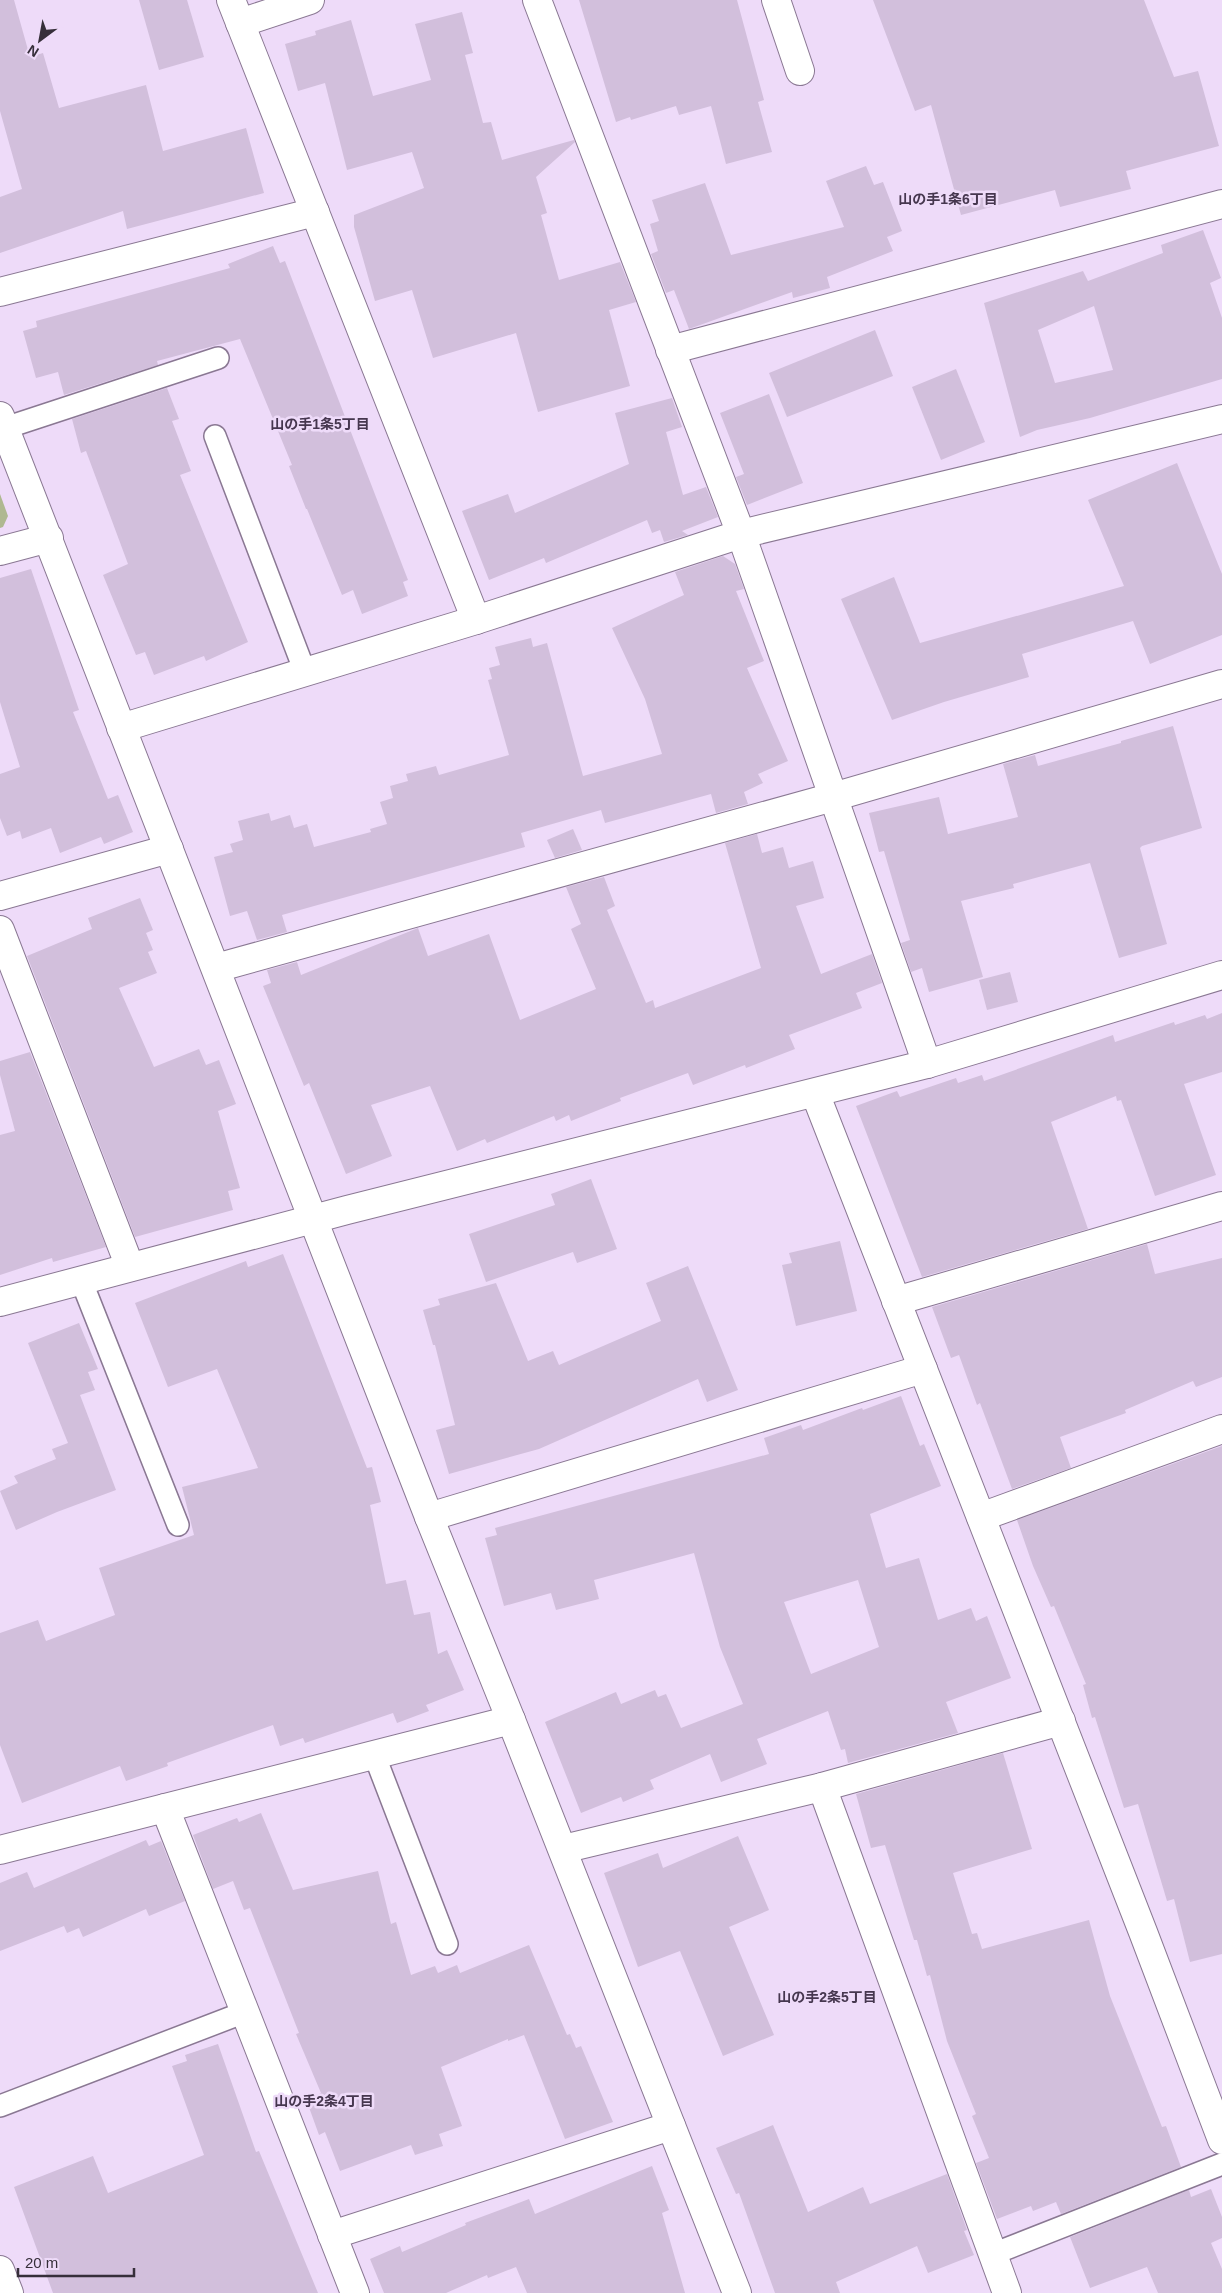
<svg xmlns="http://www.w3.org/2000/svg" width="1222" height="2293" viewBox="0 0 1222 2293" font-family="Arial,'Noto Sans JP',sans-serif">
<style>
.green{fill:#afb891}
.building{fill:#d2bfdc;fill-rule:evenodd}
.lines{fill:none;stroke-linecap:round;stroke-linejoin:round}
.lane-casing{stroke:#8a7893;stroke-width:24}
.street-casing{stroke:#8a7893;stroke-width:30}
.lane{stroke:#fff;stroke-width:21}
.street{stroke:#fff;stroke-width:28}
.labels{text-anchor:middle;stroke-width:5;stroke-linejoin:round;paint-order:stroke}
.neighbourhood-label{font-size:14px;font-weight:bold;fill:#46374f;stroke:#eedbf9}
</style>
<rect width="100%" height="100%" fill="#eedbf9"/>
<polygon class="green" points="0,494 8,516 3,527 0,528"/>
<g class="building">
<polygon points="0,0 14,0 30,57 43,53 59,108 146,85 163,151 246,128 264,193 127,229 123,211 0,253 0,197 22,189 0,111"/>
<polygon points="139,0 187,0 204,57 159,70"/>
<polygon points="579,0 737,0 764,100 758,102 772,152 726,164 711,106 679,115 676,106 631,120 630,117 616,122"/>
<polygon points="873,0 1144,0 1174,77 1198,71 1219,146 1126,171 1131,189 1060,207 1055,190 961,215 931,105 915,111"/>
<polygon points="462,12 473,53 465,55 483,123 491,122 502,160 574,140 575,142 536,177 547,213 541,215 559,280 620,262 636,302 609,310 630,386 538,412 516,333 433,358 412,290 375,301 354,227 354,215 424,188 412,152 347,170 325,83 298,91 285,44 316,35 315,31 351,20 373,96 431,80 415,24"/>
<polygon points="866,166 874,185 883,182 902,231 887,237 893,251 827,277 830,288 793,298 792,292 689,329 674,290 666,293 651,254 658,251 650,224 659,221 652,200 705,183 731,255 844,227 826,181"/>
<path d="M 1203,230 L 1221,278 L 1210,283 L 1222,318 L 1222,379 L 1090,418 L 1037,430 L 1020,437 L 984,303 L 1083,271 L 1088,281 L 1163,253 L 1161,245 ZM 1094,306 L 1113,370 L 1055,383 L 1038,330 Z"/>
<polygon points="273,246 280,263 285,261 408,580 403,582 408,596 362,614 353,590 342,595 307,509 306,509 289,466 292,465 240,339 157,361 158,365 64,395 58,372 36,378 23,331 37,327 36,321 230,268 228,264"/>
<polygon points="875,330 893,376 787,417 769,373"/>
<polygon points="956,369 985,442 941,460 912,387"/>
<polygon points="167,388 179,419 172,421 191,471 180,475 248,642 206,661 204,656 154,675 145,652 136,655 103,575 128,564 86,451 81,453 72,419"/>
<polygon points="769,394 803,483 747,505 736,477 744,474 720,413"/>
<polygon points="672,398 682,427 666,432 683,495 706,487 718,517 682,531 688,535 664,542 660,530 652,533 647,520 546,563 544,558 489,580 462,511 508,494 515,513 629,464 615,413"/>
<polygon points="1177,463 1222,574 1222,635 1150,664 1133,621 1022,654 1029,677 944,702 892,720 841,599 894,577 920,643 1124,586 1088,500"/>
<polygon points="723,556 735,564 744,589 736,591 764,661 747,668 788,761 758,774 763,783 744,792 748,804 716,813 711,794 605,823 601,810 521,833 525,847 282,915 287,932 257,940 247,911 230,916 214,857 233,852 230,844 243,840 238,821 269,813 271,821 290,815 294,828 307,824 314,847 371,832 370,829 387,824 380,802 393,798 390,786 408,781 406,774 436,766 439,775 509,755 488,680 492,679 489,668 500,665 495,647 531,638 533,647 547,643 583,776 662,754 645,699 612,628 684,595 675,572"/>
<polygon points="31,569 79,710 73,712 108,799 118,795 133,832 104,844 101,837 60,853 51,828 22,839 20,831 7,836 0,818 0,774 20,767 0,702 0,578"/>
<polygon points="1173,726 1202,828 1142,846 1140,848 1167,944 1119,958 1090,863 1013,884 1014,888 961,901 983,977 929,992 922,968 911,972 901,943 910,940 884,851 879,852 869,813 939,797 948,834 1018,817 1003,764 1035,755 1038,766 1121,743 1121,741"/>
<polygon points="573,829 582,850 555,858 547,840"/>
<polygon points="757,834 762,853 783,847 789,868 813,861 824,898 796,906 821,974 872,954 882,983 856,993 862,1008 789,1035 795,1049 746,1068 745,1065 693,1085 688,1073 620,1098 621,1101 571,1121 569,1115 556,1121 554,1116 487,1143 485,1139 457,1151 430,1086 371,1105 392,1156 346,1174 309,1083 304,1086 263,986 271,983 267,970 297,962 301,975 418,928 428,956 489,934 520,1020 596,989 571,929 581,924 566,887 604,877 615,906 607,910 646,1003 653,1000 655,1008 761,968 725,843"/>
<polygon points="140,898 153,930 146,933 153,950 148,952 157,973 119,988 154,1067 199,1049 206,1065 219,1060 236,1104 218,1111 240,1188 228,1191 233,1210 135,1237 27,956 92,929 88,918"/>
<polygon points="1010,972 1018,1002 987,1010 979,980"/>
<polygon points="1222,1013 1222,1072 1184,1084 1216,1175 1155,1196 1121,1100 1117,1101 1116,1096 1051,1122 1088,1229 922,1277 856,1106 897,1091 900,1097 956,1078 958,1083 982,1075 984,1081 1113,1035 1115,1042 1174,1022 1175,1025 1205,1015 1207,1019"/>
<polygon points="30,1052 106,1247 53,1262 52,1258 0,1275 0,1135 15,1131 0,1075 0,1061"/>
<polygon points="591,1179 617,1249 577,1263 573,1252 486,1282 469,1234 555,1205 551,1194"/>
<polygon points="840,1241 857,1311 796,1326 782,1265 792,1263 789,1253"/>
<polygon points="1147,1244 1155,1274 1222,1258 1222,1377 1196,1387 1193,1381 1125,1410 1126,1413 1060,1437 1071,1468 1012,1489 980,1403 977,1405 959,1355 951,1358 932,1307"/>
<polygon points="283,1254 367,1468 372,1467 381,1502 370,1505 386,1584 406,1580 414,1615 430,1612 438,1654 447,1650 464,1690 426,1705 429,1711 397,1723 393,1713 305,1743 303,1738 280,1746 273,1725 167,1763 168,1766 126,1781 120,1766 22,1803 0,1745 0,1633 38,1620 46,1641 115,1615 99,1568 194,1535 182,1487 258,1468 217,1369 168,1387 135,1303 246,1261 248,1267"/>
<polygon points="688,1266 738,1390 707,1402 698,1379 539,1449 449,1474 436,1430 455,1425 435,1345 433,1345 423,1310 440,1305 438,1299 496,1283 528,1361 553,1351 559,1365 661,1321 646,1283"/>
<polygon points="79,1323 98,1369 88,1372 95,1390 80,1395 116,1490 57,1512 16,1530 0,1491 18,1483 14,1476 56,1459 52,1449 68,1443 28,1343"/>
<path d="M 901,1396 L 920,1446 L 924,1444 L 941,1486 L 870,1514 L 886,1568 L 919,1558 L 938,1620 L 971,1608 L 976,1621 L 987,1616 L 1011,1678 L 946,1702 L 958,1733 L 848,1763 L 845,1749 L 841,1750 L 828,1711 L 757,1739 L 767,1764 L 721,1782 L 710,1754 L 650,1780 L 654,1789 L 623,1802 L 621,1797 L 581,1813 L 545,1722 L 616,1692 L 621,1704 L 655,1690 L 658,1697 L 666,1694 L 681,1728 L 743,1704 L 720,1647 L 694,1553 L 594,1580 L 599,1599 L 556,1610 L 551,1593 L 504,1606 L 485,1538 L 497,1535 L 495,1528 L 769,1454 L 764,1438 L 801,1425 L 803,1430 L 862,1408 L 863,1410 ZM 858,1580 L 879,1647 L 811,1674 L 784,1602 Z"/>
<polygon points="1222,1446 1222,1954 1190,1962 1174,1899 1167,1901 1138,1804 1124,1808 1095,1717 1092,1718 1083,1685 1086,1684 1054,1606 1051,1607 1033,1566 1017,1520"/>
<polygon points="1003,1753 1032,1849 953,1873 972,1934 977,1933 982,1949 1089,1920 1110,1996 1162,2127 1166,2126 1181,2167 1061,2214 1056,2202 1033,2211 1031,2206 997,2219 976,2163 989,2158 972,2116 976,2114 947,2041 930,1975 927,1976 917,1940 914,1940 885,1845 871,1848 856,1794"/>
<polygon points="261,1813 293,1890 378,1871 391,1924 396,1922 411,1975 435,1966 438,1973 457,1965 460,1973 529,1945 567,2035 570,2034 576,2048 581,2046 613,2122 565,2139 524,2035 508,2041 508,2039 441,2067 462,2126 439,2134 443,2146 415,2155 411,2145 340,2171 325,2132 319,2135 306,2099 321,2093 296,2034 299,2033 250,1908 244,1910 233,1881 213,1889 193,1835 237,1818 239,1822"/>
<polygon points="738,1836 769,1910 729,1927 774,2035 723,2056 680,1951 638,1967 604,1873 658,1853 663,1868"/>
<polygon points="146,1840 149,1846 161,1841 185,1901 149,1916 146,1909 83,1937 79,1928 67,1933 64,1926 0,1951 0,1883 27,1872 34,1888"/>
<polygon points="218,2044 256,2152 259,2151 318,2293 53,2293 14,2187 93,2156 108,2193 204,2155 172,2066 187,2061 185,2055"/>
<polygon points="773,2125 808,2212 863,2187 870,2204 947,2174 967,2230 964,2231 974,2255 928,2273 917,2246 836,2282 840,2293 775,2293 739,2193 736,2194 716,2148"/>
<polygon points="652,2166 669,2210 662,2213 685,2293 527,2293 516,2267 488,2278 487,2275 446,2293 384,2293 370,2259 400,2246 402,2252 466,2225 465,2223 529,2199 535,2214"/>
<polygon points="1211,2189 1222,2217 1222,2238 1211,2243 1222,2269 1222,2293 1158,2293 1147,2267 1090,2288 1070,2237 1189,2190 1191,2197"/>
</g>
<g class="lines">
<defs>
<g id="lane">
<polyline points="5,428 218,358"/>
<polyline points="215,436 305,672"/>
<polyline points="81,1280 178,1525"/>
<polyline points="374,1754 447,1944"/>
<polyline points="0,2106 245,2012"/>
<polyline points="993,2254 1222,2164"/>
</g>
<g id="street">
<polyline points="231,0 476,620"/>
<polyline points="537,0 741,534 927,1064"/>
<polyline points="776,0 800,71"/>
<polyline points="240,23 310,0"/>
<polyline points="0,292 315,212"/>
<polyline points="670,350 1222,204"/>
<polyline points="0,416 429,1517 511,1720 737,2293"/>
<polyline points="0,551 49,538"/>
<polyline points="121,728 476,620 741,534 1222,419"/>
<polyline points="0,896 169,849"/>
<polyline points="0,930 130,1267"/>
<polyline points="216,968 833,797 1222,684"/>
<polyline points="815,1093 1143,1932 1222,2140"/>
<polyline points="896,1301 1222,1206"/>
<polyline points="0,1302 347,1210 927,1064 1222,975"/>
<polyline points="429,1517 923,1369"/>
<polyline points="981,1517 1222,1429"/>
<polyline points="822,1787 1007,2293"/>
<polyline points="165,1808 355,2293"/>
<polyline points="563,1849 822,1787 1061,1721"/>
<polyline points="0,1850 511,1720"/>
<polyline points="332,2235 671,2126"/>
<polyline points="0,2270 9,2293"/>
</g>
</defs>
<use href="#lane" class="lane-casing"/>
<use href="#street" class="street-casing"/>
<use href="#lane" class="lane"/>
<use href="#street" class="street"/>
</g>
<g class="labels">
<g class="neighbourhood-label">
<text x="948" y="204">山の手1条6丁目</text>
<text x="320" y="429">山の手1条5丁目</text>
<text x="827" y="2002">山の手2条5丁目</text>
<text x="324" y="2106">山の手2条4丁目</text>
</g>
</g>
<g transform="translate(40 40) rotate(212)" stroke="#eedbf9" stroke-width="4" paint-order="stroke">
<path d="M0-4L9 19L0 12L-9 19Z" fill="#362f3a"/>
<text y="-8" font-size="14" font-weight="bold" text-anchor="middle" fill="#362f3a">N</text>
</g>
<path d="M18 2268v8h116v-8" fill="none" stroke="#362f3a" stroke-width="2.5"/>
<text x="25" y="2268" font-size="15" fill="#362f3a" stroke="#eedbf9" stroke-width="4" paint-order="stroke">20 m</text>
</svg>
